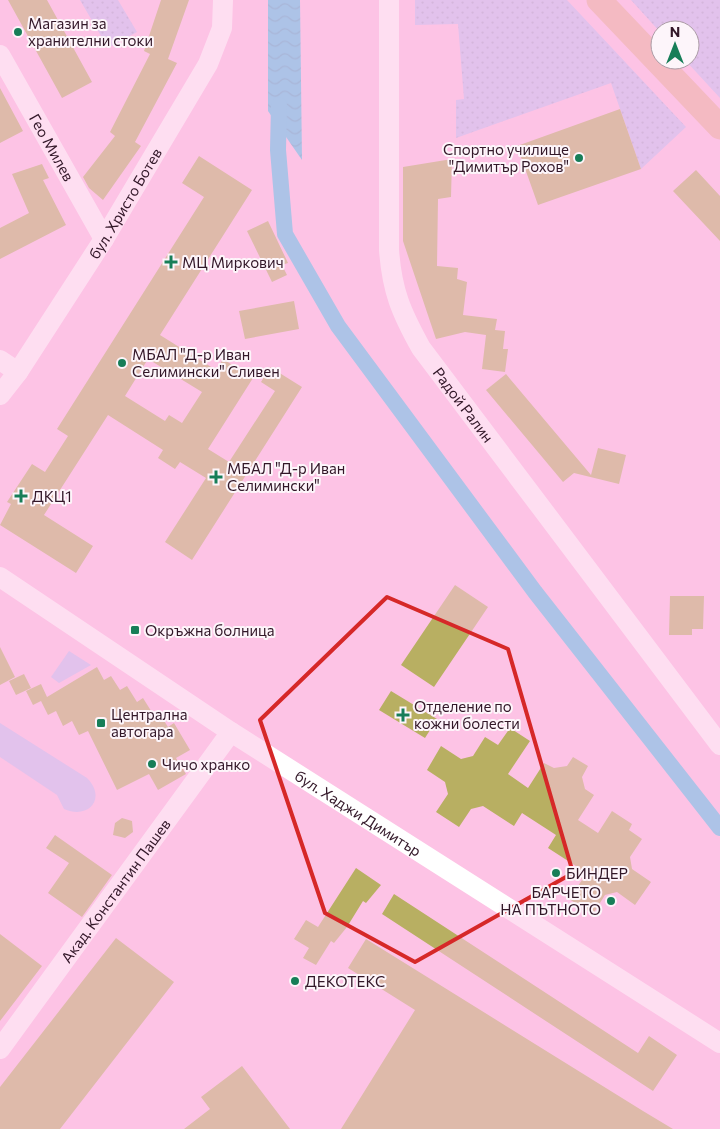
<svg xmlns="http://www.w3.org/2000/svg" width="720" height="1129" font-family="Commissioner,sans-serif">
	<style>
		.grass { fill: #c0c2f4 }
		.park { fill: url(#park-dots) }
		.water { fill: url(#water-waves) }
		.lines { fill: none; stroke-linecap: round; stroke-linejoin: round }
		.canal { stroke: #4cc3e9; stroke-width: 16 }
		.building { fill: #b8af62; fill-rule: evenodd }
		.minor { stroke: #fff; stroke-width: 20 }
		.major { stroke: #e8af98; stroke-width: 25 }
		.marked { fill: none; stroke: #d62828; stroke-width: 4; stroke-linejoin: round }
		.poi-dot { fill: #177e58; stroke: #fdf5fa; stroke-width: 2 }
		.labels { text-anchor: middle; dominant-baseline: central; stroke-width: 4; stroke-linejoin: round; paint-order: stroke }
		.poi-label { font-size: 15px; fill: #321728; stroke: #fdf5fa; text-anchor: start }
		.street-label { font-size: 15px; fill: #321728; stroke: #fdf5fa }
	</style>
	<defs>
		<pattern id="park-dots" width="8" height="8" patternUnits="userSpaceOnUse" patternTransform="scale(1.25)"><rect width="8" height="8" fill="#c0c2f4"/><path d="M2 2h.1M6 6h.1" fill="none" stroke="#a5a6d1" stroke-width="1.8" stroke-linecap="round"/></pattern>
		<pattern id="water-waves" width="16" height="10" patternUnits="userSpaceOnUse" patternTransform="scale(1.25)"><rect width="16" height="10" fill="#4cc3e9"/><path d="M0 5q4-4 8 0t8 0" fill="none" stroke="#43a7c8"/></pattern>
	</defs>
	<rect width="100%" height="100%" fill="#fdc3e5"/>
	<path class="grass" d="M69 651 91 665 59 683 51 677Z
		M0 723 87 778C107 798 89 820 64 809L57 795 0 757Z"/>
	<path class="park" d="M80 0H118L137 32 108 48Z
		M415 0H567L686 127 641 169 611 83 456 138V100L464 99 458 24 415 25Z
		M631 0H720V98L685 60H690V30H660V32Z"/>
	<path class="water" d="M268 0H300L302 160 268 111Z"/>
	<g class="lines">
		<path class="canal" d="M279 105 278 150 285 234 338 326 535 592 720 828"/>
	</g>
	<path class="building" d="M8 0H47L92 82 62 98Z
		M161 0H189L168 59 177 63 135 142 141 146 103 200 89 188 83 177 115 136 110 132 150 54 144 51Z
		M0 88 23 131 0 143Z
		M620 109 641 169 538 205 517 146Z
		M199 156 252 190 160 335 216 370 223 359 253 378 208 449 229 462 275 391 261 382 270 367 302 387 192 560 165 542 206 478 180 462 175 469 158 458 163 450 108 415 44 515 93 546 76 573 0 525 11 504 7 502 32 464 45 472 68 436 57 429 204 197 182 183ZM148 359 202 392 182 423 169 415 165 421 125 396Z
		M452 159 451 197 438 199 437 266 458 268 457 279 467 282 463 315 497 319 495 330 505 331 503 349H508L505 372 482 369 486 335 465 332 436 339 403 241V167Z
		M42 164 49 178 43 180 66 225 0 259V228L29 213 12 174Z
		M696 170 720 196V241L673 191Z
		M268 221 288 263 282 265 287 275 272 282 247 231Z
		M294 301 299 329 245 339 239 311Z
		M506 374 591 475 598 448 626 455 619 484 574 473 563 482 486 390Z
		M455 585 488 607 434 687 401 665Z
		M670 596H704L703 629H692V635H669Z
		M0 647 15 677 0 685Z
		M97 667 104 680 111 676 120 690 127 686 137 702 143 698 153 714 158 711 168 727 174 723 190 750 176 758 186 774 158 790 149 774 117 790 88 731 79 735 72 721 63 726 56 711 48 715 41 701 33 705 26 691 41 684 47 697Z
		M24 674 31 688 16 695 9 681Z
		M391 691 437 719 425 738 379 710Z
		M510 728 530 741 508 774 528 788 544 763 554 768 567 766 573 757 588 766 582 777 585 789 594 795 578 820 598 833 612 811 632 824 629 830 642 839 630 857 632 869 651 882 635 905 617 892 605 895 593 914 569 899 582 880 579 868 548 848 556 835 522 813 514 826 483 806 471 809 459 827 436 812 448 794 445 782 427 770 441 746 461 759 473 756 485 737 498 745Z
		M122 818 132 821 133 832 125 838 113 835 115 823Z
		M55 835 112 875 82 917 48 893 69 863 46 848Z
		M356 868 381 885 366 903 363 901 347 927 334 943 331 941 316 965 303 958 309 948 294 939 306 920 318 927Z
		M394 894 638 1053 649 1036 677 1055 653 1091 382 914Z
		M0 934 42 966 0 1021Z
		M116 938 174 982 60 1129H0V1087Z
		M366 939 643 1111 673 1129H341L415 1010 348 968Z
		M242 1066 290 1129H184L210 1109 201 1097Z"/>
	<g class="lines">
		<g class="minor">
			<path id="s1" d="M389 0V250C392 291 401 312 421 348L720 745"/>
			<path id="s2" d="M0 55 104 239"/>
			<path d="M0 360 18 372"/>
			<path id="s3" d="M0 395 18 372 104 239 208 64 222 28 223 0"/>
			<path id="s4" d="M0 577 231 732 720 1043"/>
			<path id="s5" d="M0 1049 231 732"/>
		</g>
		<path class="major" d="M599 0 720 127"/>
	</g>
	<path d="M0 0H720V1129H0ZM387 597 508 649 573 873 415 962 325 913 260 720Z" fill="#fdc3e5" fill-opacity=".55" fill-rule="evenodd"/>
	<path class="marked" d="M387 597 508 649 573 873 415 962 325 913 260 720Z"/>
	<g class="poi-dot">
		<circle cx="18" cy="32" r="5"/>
		<circle cx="579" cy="158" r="5"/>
		<path d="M168.5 254.5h5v5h5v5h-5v5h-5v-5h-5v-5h5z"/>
		<circle cx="122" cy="363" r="5"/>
		<path d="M213.5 469.5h5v5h5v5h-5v5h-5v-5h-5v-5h5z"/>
		<path d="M18.5 488.5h5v5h5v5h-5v5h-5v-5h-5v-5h5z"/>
		<rect x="130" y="625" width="10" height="10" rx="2.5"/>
		<path d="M400.5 707.5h5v5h5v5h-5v5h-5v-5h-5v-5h5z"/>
		<rect x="96" y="718" width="10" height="10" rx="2.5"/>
		<circle cx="152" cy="764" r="5"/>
		<circle cx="556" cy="873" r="5"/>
		<circle cx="611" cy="901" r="5"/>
		<circle cx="295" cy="981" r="5"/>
	</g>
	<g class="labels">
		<g class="poi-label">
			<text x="28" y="23">Магазин за<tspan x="28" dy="17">хранителни стоки</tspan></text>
			<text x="569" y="149" text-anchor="end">Спортно училище<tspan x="569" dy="17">"Димитър Рохов"</tspan></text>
			<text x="182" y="262">МЦ Миркович</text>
			<text x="132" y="354">МБАЛ "Д-р Иван<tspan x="132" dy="17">Селимински" Сливен</tspan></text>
			<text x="227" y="468">МБАЛ "Д-р Иван<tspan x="227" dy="17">Селимински"</tspan></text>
			<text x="32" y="496">ДКЦ1</text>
			<text x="145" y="630">Окръжна болница</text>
			<text x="414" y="706">Отделение по<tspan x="414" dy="17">кожни болести</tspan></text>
			<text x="111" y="714">Централна<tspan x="111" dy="17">автогара</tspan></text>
			<text x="162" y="764">Чичо хранко</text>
			<text x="566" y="873">БИНДЕР</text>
			<text x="601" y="892" text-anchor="end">БАРЧЕТО<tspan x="601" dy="17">НА ПЪТНОТО</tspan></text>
			<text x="305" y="981">ДЕКОТЕКС</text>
		</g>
		<g class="street-label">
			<text stroke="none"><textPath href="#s2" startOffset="106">Гео Милев</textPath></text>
			<text stroke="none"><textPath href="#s3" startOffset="229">бул. Христо Ботев</textPath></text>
			<text stroke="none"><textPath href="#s1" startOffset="425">Радой Ралин</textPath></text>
			<text stroke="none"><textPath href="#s4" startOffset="429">бул. Хаджи Димитър</textPath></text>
			<text stroke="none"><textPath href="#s5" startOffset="196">Акад. Константин Пашев</textPath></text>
		</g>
	</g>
	<g transform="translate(675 45)"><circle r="24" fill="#fdf5fa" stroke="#ac9ca6"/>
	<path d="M0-4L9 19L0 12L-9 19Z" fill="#177e58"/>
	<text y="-8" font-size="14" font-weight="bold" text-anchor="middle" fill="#321728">N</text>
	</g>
</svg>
